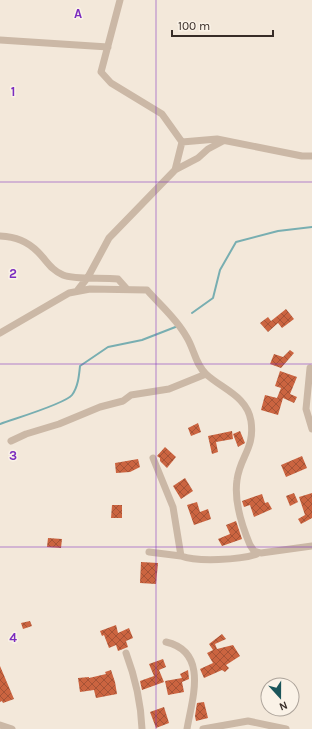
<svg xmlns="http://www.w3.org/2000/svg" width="312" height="729" font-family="Karla,sans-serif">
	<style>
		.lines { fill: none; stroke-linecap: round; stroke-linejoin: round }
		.stream { stroke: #78aeb1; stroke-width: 2 }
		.building { fill: url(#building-cross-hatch) }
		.minor { stroke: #cbb8a6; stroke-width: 7 }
		.grid { fill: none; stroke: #7b2cbf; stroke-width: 1; stroke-opacity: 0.55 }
		.grid-label { font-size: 13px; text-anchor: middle; font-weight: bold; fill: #7b2cbf; stroke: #faf2e7; stroke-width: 3; stroke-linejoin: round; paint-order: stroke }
	</style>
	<defs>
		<pattern id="building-cross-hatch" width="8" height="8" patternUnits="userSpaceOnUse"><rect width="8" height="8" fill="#cb6440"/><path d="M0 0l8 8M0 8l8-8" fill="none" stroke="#a65336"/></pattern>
	</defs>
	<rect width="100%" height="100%" fill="#f3e8da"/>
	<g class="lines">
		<path class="stream" d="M192 313 213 298 220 270 236 242 278 231 312 227
			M0 424C13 419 65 404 72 395 78 387 79 376 80 366L108 347 142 340 178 326"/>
	</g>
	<path class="building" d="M286 309 294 319 282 328 278 323 268 332 260 323 268 317 271 321Z
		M290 350 294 353 281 368 270 364 274 354 283 357Z
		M280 371 297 377 290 394 297 397 294 403 283 398 278 415 261 410 265 395 277 398 281 388 275 386Z
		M198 423 201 432 191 436 188 428Z
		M232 431 233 439 216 442 218 452 212 454 208 436Z
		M240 431 245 443 238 447 233 434Z
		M165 447 176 457 167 468 160 461V458L157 456Z
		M302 456 307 468 286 477 281 465Z
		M138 459 140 467 130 472 116 473 115 463Z
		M185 478 193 491 181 499 173 486Z
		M294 493 298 502 290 506 286 496Z
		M312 493V518L301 524 298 519 305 515 299 497Z
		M262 494 265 503 268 502 272 509 254 517 250 505 244 507 242 501Z
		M197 502 200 512 208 509 211 519 194 525 187 505Z
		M112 505H122V518H111Z
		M236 521 242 539 222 546 218 539 230 534 226 525Z
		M48 538 62 539 61 548 47 547Z
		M141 562 158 563 156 584 140 583Z
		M30 621 32 626 23 629 21 623Z
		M116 625 118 633 129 628 133 638 126 641 128 647 118 651 116 645 109 648 104 635 102 636 100 631Z
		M222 634 226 639 215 644 217 649 233 645 240 656 226 665 229 668 225 672 222 670 204 678 200 669 213 663 207 653 213 650 209 644Z
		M163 659 166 667 159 670 164 682 142 690 140 681 154 676 149 664Z
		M0 666 14 699 3 703 2 701 0 702Z
		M111 670 115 682 117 694 96 698 94 690 80 692 78 678 89 677V678L106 674 105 672Z
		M188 670 189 679 182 682 184 692 168 695 165 681 182 678 180 674Z
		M204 702 208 718 196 721 195 716 197 703Z
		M164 707 169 723 156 728 150 712Z"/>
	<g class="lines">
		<path class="minor" d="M120 0 101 72 111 83 162 114 182 142
			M0 40 108 47
			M182 142 217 139 302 156H312
			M175 170 182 142
			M0 236C16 237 27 241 38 252 47 261 51 270 63 275 75 280 103 277 118 279L126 288
			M77 291 88 277 109 238 175 170 198 158 208 149 223 141
			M0 333 69 293 90 289 147 290C160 305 176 318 186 336 194 348 195 364 206 374 222 389 247 396 251 421 255 449 240 456 237 480 234 500 242 526 250 545L254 551 261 553 312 546
			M310 368 306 409 312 429
			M11 441 26 434 59 424 100 407 123 401 131 395 169 389 206 374
			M153 458 173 507 181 556C197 562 240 560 257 554V552
			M149 552 181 556
			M166 642C209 652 192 699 187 729
			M126 653C135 677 141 703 142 729
			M0 725 12 729
			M203 729 248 721 286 729"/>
	</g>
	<path class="grid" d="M156 0V729M0 182H312M0 364H312M0 547H312"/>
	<g class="grid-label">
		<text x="78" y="18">A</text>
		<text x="13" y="96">1</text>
		<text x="13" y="278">2</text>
		<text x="13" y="460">3</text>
		<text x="13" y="642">4</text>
	</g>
	<g transform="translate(280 697) rotate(159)"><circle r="19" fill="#faf2e7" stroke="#aca39a"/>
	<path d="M0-3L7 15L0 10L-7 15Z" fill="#1b555a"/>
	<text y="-6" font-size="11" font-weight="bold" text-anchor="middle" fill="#372c27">N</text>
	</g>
	<path d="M172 30v6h101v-6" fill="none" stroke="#372c27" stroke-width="2"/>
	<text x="178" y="30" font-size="12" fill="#372c27" stroke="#faf2e7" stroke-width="3" paint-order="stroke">100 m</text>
</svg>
